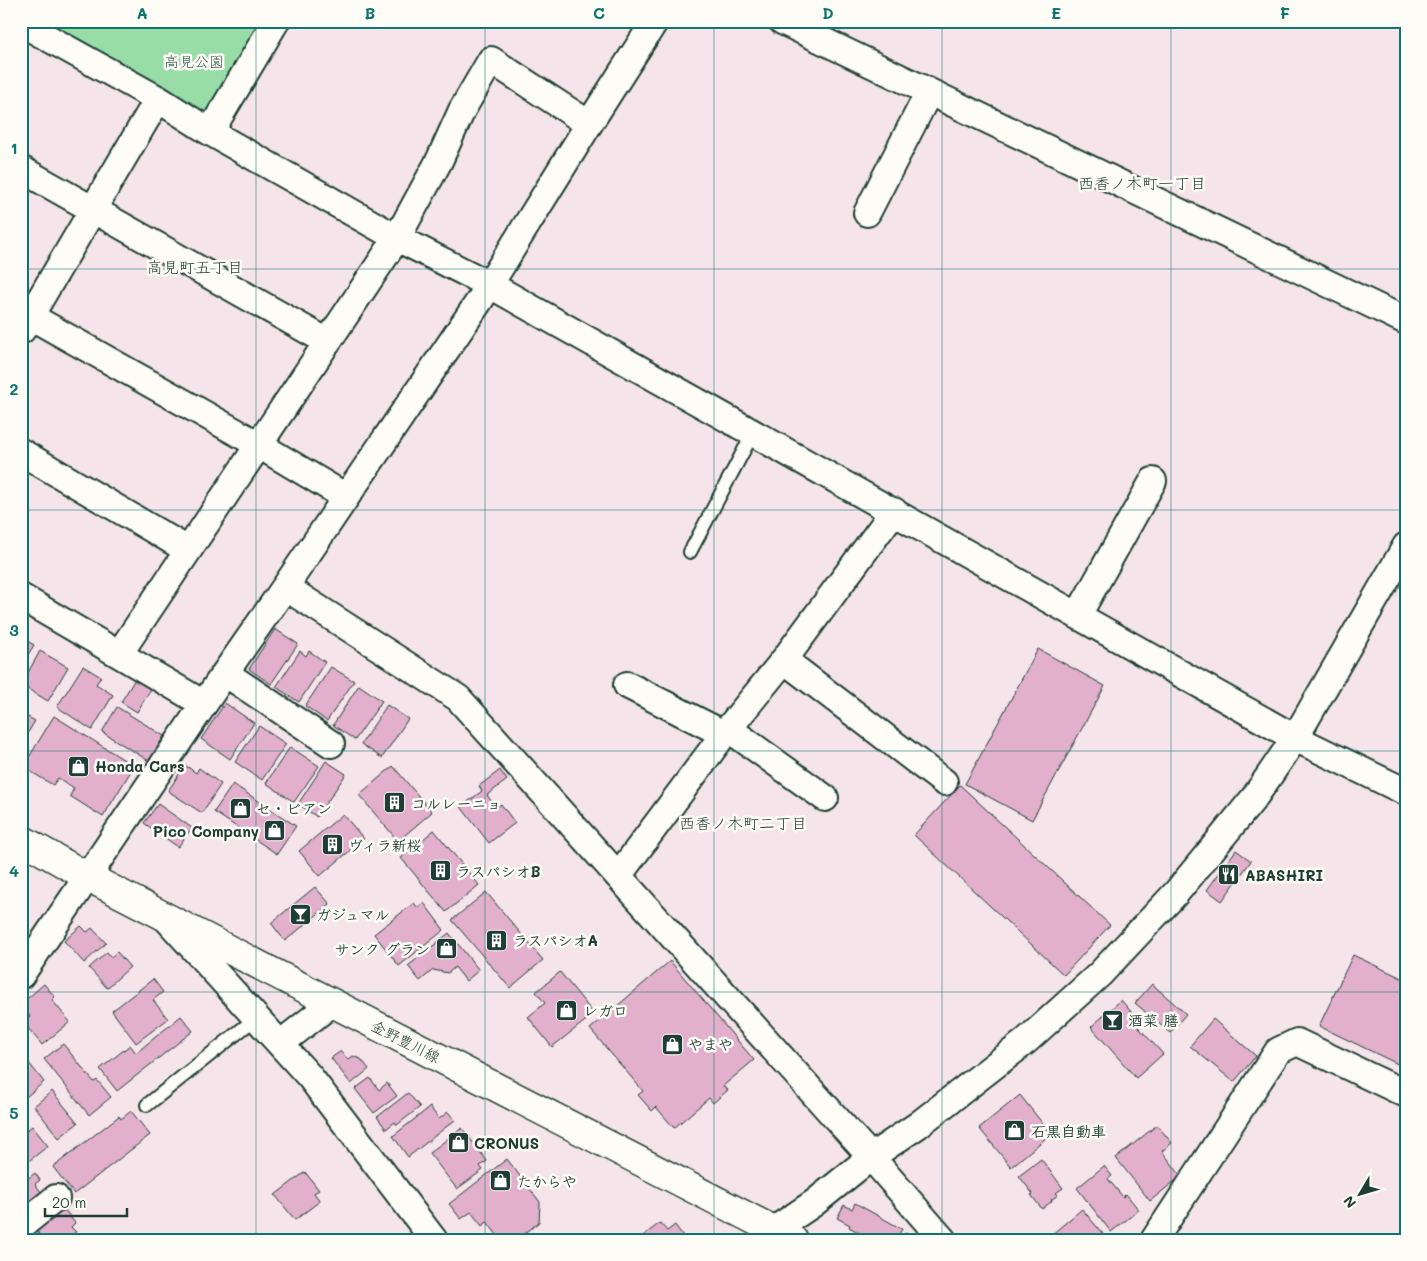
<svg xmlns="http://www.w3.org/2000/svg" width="1427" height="1261" font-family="Mali,'Klee One',sans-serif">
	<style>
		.green { fill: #98dca8; stroke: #5c8c6e }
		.building { fill: #e2afcc; stroke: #1f3d34 }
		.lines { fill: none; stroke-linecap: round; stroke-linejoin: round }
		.service-casing { stroke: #1f3d34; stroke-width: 16 }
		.minor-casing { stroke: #1f3d34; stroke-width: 30 }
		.secondary-casing { stroke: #1f3d34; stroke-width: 31 }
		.service { stroke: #fdfcf7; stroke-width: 12 }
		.minor { stroke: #fdfcf7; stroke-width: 26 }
		.secondary { stroke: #fdfcf7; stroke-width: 28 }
		.grid { fill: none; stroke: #0f766e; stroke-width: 1; stroke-opacity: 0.55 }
		.labels { text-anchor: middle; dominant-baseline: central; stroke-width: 5; stroke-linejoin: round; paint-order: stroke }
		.park-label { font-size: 15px; fill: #375d4b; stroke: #fdfcf7 }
		.poi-label { font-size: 15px; font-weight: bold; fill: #1f3d34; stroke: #fdfcf7; text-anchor: start }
		.street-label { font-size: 15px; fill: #1f3d34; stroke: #fdfcf7 }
		.neighbourhood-label { font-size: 16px; fill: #1f3d34; stroke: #fdfcf7 }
		.neatline { fill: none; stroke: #0f766e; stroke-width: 2 }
		.grid-label { font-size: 16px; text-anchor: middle; font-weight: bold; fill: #0f766e }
	</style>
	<rect width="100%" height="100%" fill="#f5e5ea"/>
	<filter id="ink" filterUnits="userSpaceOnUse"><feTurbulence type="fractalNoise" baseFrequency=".02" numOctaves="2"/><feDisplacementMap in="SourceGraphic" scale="10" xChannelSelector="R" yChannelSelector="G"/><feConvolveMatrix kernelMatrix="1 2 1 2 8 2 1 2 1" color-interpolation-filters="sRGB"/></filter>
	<g filter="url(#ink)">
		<path class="green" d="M41 21H262L212 112 203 114Z"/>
		<path class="building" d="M275 629 298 644 271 684 249 669Z
			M21 637 34 645 21 666Z
			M1038 649 1105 686 1032 820 965 784Z
			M40 651 68 667 48 701 21 685Z
			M300 651 306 656 309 651 325 662 299 702 276 687Z
			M83 666 101 677 96 684 113 695 92 730 57 707Z
			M331 667 354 681 327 721 305 706Z
			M135 679 151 689 137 712 121 702Z
			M359 685 382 701 355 740 333 725Z
			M21 703 26 706 21 713 35 721 21 744Z
			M225 703 254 723 230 759 201 739Z
			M387 705 408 719 382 758 361 744Z
			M117 707 164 736 149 761 102 732Z
			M54 716 134 766 103 817 70 796 74 788 58 778 53 785 23 767Z
			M259 726 286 744 262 780 235 762Z
			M290 747 319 766 294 802 266 783Z
			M326 761 346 774 317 817 298 804Z
			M185 765 196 773 199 768 221 784 202 813 168 791Z
			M393 766 432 812 398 841 359 795Z
			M500 770 507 780 487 795 496 808 501 804 515 823 489 843 461 807 482 791 479 786Z
			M233 784 296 826 277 854 214 812Z
			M960 785 1110 925 1064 975 914 835Z
			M158 804 192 828 178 847 144 823Z
			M343 814 364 839 320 876 299 851Z
			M434 830 479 885 446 912 401 858Z
			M1236 850 1251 861 1222 901 1207 890Z
			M315 887 330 904 285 941 271 923Z
			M486 892 543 960 510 988 452 920Z
			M414 903 418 908 424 903 444 930 399 966 374 934Z
			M81 926 87 932 92 928 106 943 84 963 64 941Z
			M449 933 479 970 466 981 455 967 448 973 433 970 420 981 408 966Z
			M107 952 111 957 117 952 130 967 107 988 89 968Z
			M1353 955 1406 980V1068L1319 1026Z
			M670 961 754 1060 723 1086 728 1090 713 1103 709 1098 674 1128 656 1107 652 1111 638 1095 643 1091 590 1029Z
			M560 972 594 1014 552 1047 528 1017 545 1003 536 992Z
			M153 979 163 992 153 1000 168 1019 136 1043 112 1011Z
			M44 984 55 997 52 1000 70 1022 42 1045 23 1022 30 1016 21 1006V1004Z
			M1152 984 1186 1014 1170 1033 1135 1003Z
			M1121 1000 1132 1013 1129 1017 1163 1054 1136 1078 1091 1027Z
			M181 1016 193 1031 117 1091 100 1069 130 1045 136 1053Z
			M1213 1019 1256 1056 1234 1082 1190 1046Z
			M63 1044 94 1082 97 1080 111 1097 89 1115 44 1059Z
			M341 1051 348 1060 353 1056 361 1059 369 1069 351 1084 331 1058Z
			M21 1053 44 1082 26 1097 21 1091Z
			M370 1078 379 1090 387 1083 397 1096 374 1113 355 1089Z
			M52 1091 78 1123 59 1138 34 1106Z
			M408 1093 420 1107 397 1125 395 1122 386 1129 377 1117Z
			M1020 1095 1051 1134 1011 1167 979 1128Z
			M430 1107 439 1119 448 1112 455 1120 408 1157 393 1136Z
			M131 1111 150 1135 74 1194 53 1167 119 1116 121 1119Z
			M21 1122 27 1130 32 1126 48 1146 25 1164 21 1159Z
			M1157 1125 1172 1143 1162 1151 1181 1176 1150 1201 1116 1158Z
			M462 1128 487 1161 480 1166 483 1170 457 1189 429 1153Z
			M507 1159 540 1202 539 1222 517 1240H501L487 1222 482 1226 471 1212 461 1219 449 1204Z
			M1041 1159 1063 1188 1056 1193 1058 1195 1051 1200 1052 1201 1042 1209 1031 1195 1033 1194 1019 1176Z
			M1104 1166 1112 1176 1108 1179 1123 1197 1126 1194 1139 1210 1111 1232 1077 1188Z
			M305 1172 319 1190 314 1193 320 1201 295 1220 275 1195Z
			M35 1173 40 1180 35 1184 45 1197 21 1215V1184Z
			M855 1203 902 1229 896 1240H872L849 1227 850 1225 837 1218 844 1205 852 1209Z
			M61 1205 75 1223 71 1227 76 1232 66 1240H38L41 1237 34 1227Z
			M1082 1209 1108 1240H1045Z
			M660 1223 667 1231 675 1225 686 1240H641L640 1238Z
			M905 1233 916 1240H901Z"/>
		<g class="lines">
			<defs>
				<path id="service" d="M690 552 753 433
					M147 1105 256 1018"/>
				<path id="minor" d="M782 21 1406 321
					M21 23 158 99 210 132 397 238 490 285 1295 738 1406 792
					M210 132 276 21
					M21 169 328 342
					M867 213 929 92
					M21 311 259 445 346 497
					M22 330 158 99
					M21 452 188 550
					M285 587 458 698 871 1157 943 1240
					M21 597 204 704
					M1078 615 1153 481
					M119 654 397 238 439 161 462 110 491 60 589 124
					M784 660 944 782
					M225 673 331 744
					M627 685 724 734
					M729 729 825 798
					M618 876 724 734 784 660 894 511
					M166 918 310 1077 434 1240
					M21 975 225 673 285 587 480 300 589 124 655 21
					M280 1044 332 1003
					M21 1226 56 1198
					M774 1230 814 1203 871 1157 918 1125 1026 1041 1100 974 1176 893 1254 798 1295 738 1406 546
					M1154 1240 1278 1051 1297 1042 1406 1094"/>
				<path id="secondary" d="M21 839 88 877 793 1240"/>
			</defs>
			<use href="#service" class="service-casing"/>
			<use href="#minor" class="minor-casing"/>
			<use href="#secondary" class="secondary-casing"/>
			<use href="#service" class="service"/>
			<use href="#minor" class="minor"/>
			<use href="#secondary" class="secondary"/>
		</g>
	</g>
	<path class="grid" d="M256 21V1240M485 21V1240M714 21V1240M942 21V1240M1171 21V1240M21 269H1406M21 510H1406M21 751H1406M21 992H1406"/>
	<defs>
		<symbol id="shop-square" viewBox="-11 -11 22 22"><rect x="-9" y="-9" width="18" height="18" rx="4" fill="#1f3d34" stroke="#fdfcf7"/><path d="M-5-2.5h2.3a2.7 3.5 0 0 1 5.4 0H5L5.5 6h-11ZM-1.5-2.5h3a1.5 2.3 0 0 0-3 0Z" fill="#fff"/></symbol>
		<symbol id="building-square" viewBox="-11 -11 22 22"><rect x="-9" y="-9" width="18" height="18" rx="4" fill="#1f3d34" stroke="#fdfcf7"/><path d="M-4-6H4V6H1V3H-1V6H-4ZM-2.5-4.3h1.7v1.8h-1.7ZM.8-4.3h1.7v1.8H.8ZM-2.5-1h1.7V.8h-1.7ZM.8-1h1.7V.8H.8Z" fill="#fff"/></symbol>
		<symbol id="restaurant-square" viewBox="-11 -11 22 22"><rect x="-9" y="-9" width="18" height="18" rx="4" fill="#1f3d34" stroke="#fdfcf7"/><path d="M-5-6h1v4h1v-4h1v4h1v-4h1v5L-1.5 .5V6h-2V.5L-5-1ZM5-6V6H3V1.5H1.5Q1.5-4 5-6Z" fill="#fff"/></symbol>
		<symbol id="bar-square" viewBox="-11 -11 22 22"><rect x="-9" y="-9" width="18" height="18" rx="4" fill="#1f3d34" stroke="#fdfcf7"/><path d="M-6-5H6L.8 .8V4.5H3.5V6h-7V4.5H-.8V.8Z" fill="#fff"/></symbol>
	</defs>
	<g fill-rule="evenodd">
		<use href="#shop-square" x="66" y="754" width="25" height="25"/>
		<use href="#building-square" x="382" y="790" width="25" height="25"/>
		<use href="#shop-square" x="228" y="796" width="25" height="25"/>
		<use href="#shop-square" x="262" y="818" width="25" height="25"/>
		<use href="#building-square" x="320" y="832" width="25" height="25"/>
		<use href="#building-square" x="428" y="858" width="25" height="25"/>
		<use href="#restaurant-square" x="1216" y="862" width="25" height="25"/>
		<use href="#bar-square" x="288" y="902" width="25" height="25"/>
		<use href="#building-square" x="484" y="928" width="25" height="25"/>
		<use href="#shop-square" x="434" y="936" width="25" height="25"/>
		<use href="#shop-square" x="554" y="998" width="25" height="25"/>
		<use href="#bar-square" x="1100" y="1008" width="25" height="25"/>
		<use href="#shop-square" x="660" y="1032" width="25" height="25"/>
		<use href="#shop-square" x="1002" y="1118" width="25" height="25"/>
		<use href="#shop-square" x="446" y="1130" width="25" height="25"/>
		<use href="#shop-square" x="488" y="1168" width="25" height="25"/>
	</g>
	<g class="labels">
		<g class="park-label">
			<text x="194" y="61">高見公園</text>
		</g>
		<g class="poi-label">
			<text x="95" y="766">Honda Cars</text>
			<text x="411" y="803">コルレーニョ</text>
			<text x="256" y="808">セ・ビアン</text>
			<text x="259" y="831" text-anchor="end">Pico Company</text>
			<text x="348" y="845">ヴィラ新桜</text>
			<text x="456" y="871">ラスパシオB</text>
			<text x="1245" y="875">ABASHIRI</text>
			<text x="316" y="914">ガジュマル</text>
			<text x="513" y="940">ラスパシオA</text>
			<text x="430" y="949" text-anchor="end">サンク グラン</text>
			<text x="583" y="1010">レガロ</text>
			<text x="1128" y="1020">酒菜 膳</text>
			<text x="688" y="1044">やまや</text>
			<text x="1031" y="1131">石黒自動車</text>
			<text x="474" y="1143">CRONUS</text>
			<text x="517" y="1181">たからや</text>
		</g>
		<g class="street-label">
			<text transform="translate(406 1041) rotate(27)">金野豊川線</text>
		</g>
		<g class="neighbourhood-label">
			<text x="1142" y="182">西香ノ木町一丁目</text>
			<text x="195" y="266">高見町五丁目</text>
			<text x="743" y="822">西香ノ木町二丁目</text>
		</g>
	</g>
	<rect width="1427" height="1261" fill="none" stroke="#fdfcf7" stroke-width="55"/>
	<g transform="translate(1360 1194) rotate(232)" stroke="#fdfcf7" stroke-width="4" paint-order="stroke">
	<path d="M0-4L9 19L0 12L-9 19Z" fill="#1f3d34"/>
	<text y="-8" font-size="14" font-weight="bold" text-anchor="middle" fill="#1f3d34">N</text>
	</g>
	<path d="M45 1208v8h82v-8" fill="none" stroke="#1f3d34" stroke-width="2.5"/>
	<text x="52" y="1208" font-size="15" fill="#1f3d34" stroke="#fdfcf7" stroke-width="4" paint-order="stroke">20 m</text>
	<rect x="28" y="28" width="1372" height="1206" class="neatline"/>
	<g class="grid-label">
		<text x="142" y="19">A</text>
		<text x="370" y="19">B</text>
		<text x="599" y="19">C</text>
		<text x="828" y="19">D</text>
		<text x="1056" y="19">E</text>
		<text x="1285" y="19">F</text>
		<text x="14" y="154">1</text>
		<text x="14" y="395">2</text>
		<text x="14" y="636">3</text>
		<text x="14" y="877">4</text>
		<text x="14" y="1119">5</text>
	</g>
</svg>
